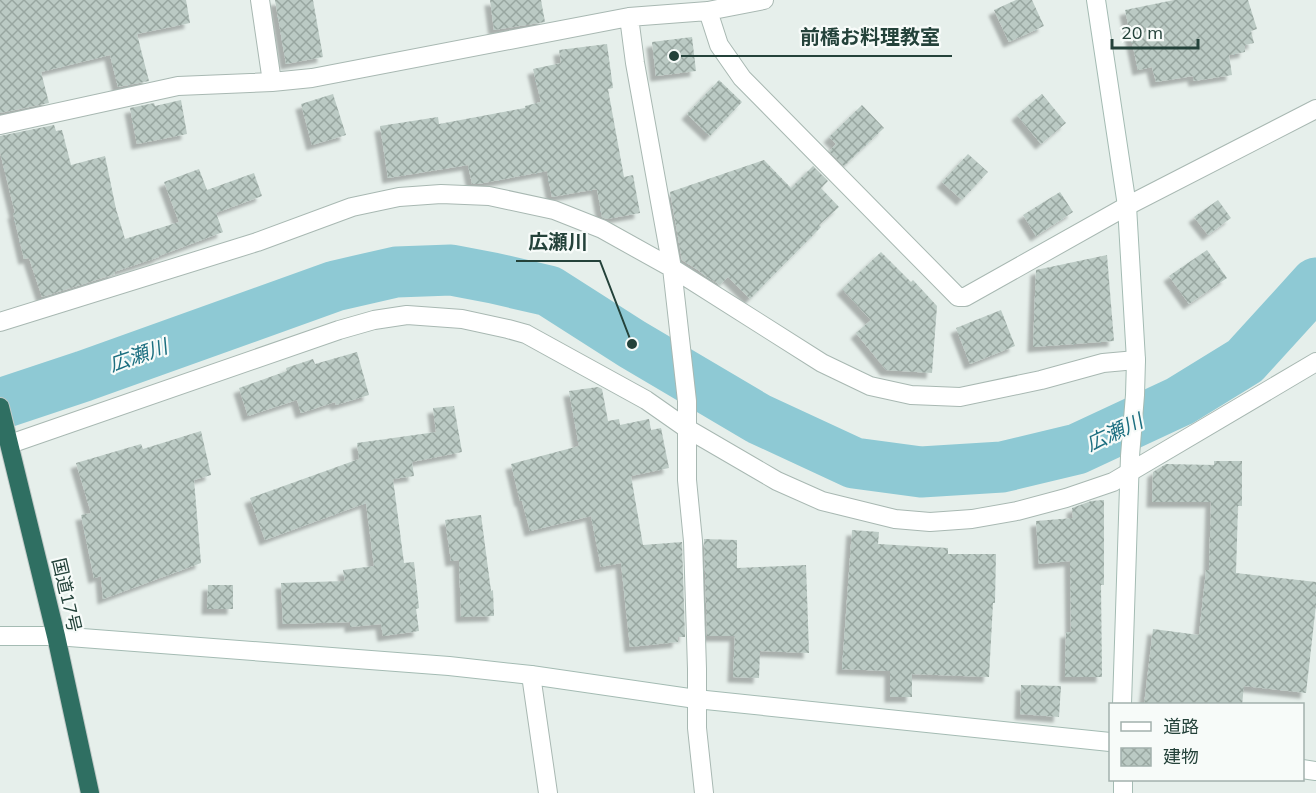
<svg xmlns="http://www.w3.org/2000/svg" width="1316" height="793" font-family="Mulish,'Noto Sans JP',sans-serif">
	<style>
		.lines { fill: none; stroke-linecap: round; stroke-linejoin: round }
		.river { stroke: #8ec9d4; stroke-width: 51 }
		.building { fill: url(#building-cross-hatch); filter: url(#shadow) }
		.street-casing { stroke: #a8b8b2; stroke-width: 20 }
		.secondary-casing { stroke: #a4bbb3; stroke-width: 20 }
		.highway-casing { stroke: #c2cac8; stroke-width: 20 }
		.street { stroke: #fff; stroke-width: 18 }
		.secondary { stroke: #fff; stroke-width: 18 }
		.highway { stroke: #2f6f62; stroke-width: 18 }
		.labels { text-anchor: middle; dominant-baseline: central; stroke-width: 4.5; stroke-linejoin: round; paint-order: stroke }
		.street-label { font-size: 18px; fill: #24423a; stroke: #f7fbf9 }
		.water-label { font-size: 20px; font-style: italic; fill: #1c6f80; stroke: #f7fbf9 }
		.leader { fill: none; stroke: #24423a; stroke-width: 2 }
		.callout-dot { fill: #24423a; stroke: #f7fbf9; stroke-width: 2 }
		.callout-label { font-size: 20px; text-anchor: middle; font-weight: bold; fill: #24423a; stroke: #f7fbf9; stroke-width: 4.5; stroke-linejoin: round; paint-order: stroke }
	</style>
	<defs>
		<pattern id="building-cross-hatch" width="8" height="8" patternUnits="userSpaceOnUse" patternTransform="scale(1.5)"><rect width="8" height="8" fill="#bbcac4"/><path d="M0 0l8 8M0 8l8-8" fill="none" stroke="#98a6a0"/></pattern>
		<filter id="shadow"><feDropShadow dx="-5.5" dy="5.5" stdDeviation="1.5" flood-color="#0004"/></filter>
	</defs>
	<rect width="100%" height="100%" fill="#e6efeb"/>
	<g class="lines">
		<path class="river" d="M0 404 84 376 335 286 396 272 451 270 493 278 549 291 632 344 759 419 854 463 921 472 1002 467 1077 449 1180 401 1245 361 1316 283"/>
	</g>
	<path class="building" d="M0 0H186L190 23 137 34 149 81 118 87 110 55 41 72 49 103 0 113Z
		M275 0H313L323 57 286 64Z
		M490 0H541L545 22 494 30Z
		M1016 0H1032L1044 26 1009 42 994 10Z
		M1174 0H1248L1257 29 1251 31 1254 43 1245 45V52L1229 55 1232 75 1194 81 1193 76 1156 82 1152 67 1138 70 1125 10Z
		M692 37 696 71 656 76 652 42Z
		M607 44 613 88 608 89 624 177 633 175 640 213 607 219 602 217 597 189 552 197 547 171 478 184H472L468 165 388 178 380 126 438 117 439 124 525 108V106L541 102 533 69 561 63 559 50Z
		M719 80 742 102 710 136 687 114Z
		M333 94 346 135 312 145 301 104Z
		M1042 94 1066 123 1041 144 1017 115Z
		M181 100 187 134 137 144 130 108 154 103 155 106Z
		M862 105 884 128 844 166 829 151 836 144 829 137Z
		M54 125 56 131 62 130 71 165 105 156 116 209 125 239 179 222 164 182 199 169 207 190 254 173 262 196 216 213 223 232 159 256V257L114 272 115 274 42 297 29 258 24 259 13 213H15L0 152V136Z
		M968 154 988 172 962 200 942 182Z
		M764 160 791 188 813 166 828 181 821 188 839 207 819 225 821 227 750 299 728 277 720 285 704 275 698 270 682 260 670 192Z
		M1060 192 1073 212 1036 236 1023 215Z
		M1218 200 1231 218 1208 235 1194 217Z
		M1207 250 1227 278 1189 304 1169 276Z
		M881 252 911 282 913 280 937 306 932 373 886 370 856 333 871 320 842 289Z
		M1107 255 1114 341 1033 347 1036 270Z
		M1001 310 1015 346 970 364 956 328Z
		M357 352 369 395 336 405 335 402 301 413 297 400 248 416 239 388 287 371 286 368 313 359 315 364Z
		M598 387 602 389 608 421 619 419 620 425 649 419 651 430 661 428 669 468 631 476 643 545 682 542 685 637H678V642L630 647 621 563 601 567 591 516 530 531 522 501H520L511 464 579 446 569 391Z
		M454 406 462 452 412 462 414 476 393 479 404 563 414 562 419 608 416 609 419 631 383 636 381 624 350 627V622L283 624 281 583 345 581 343 570 374 566 366 503 265 540 250 498 359 459 357 443 436 432 433 408Z
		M201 431 211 475 194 480 201 563 103 599 101 576 94 578 81 515 91 513 76 463 141 444 143 449Z
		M1214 461H1242V506H1238L1236 573 1316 582V605L1306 693 1244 686 1242 705H1144L1153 629 1199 635 1206 570H1209L1211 502H1152L1153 472 1166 464 1214 465Z
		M1104 500V585H1101L1102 677H1065L1066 632H1071L1070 561 1039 564 1036 521 1073 518 1072 508 1091 501Z
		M481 515 491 591 493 590 494 616 461 617 459 560 451 561 445 520Z
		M852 530 879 532 878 544 948 548V554H996L995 603H993L989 677 912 674V697H890V671L842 669Z
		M704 539 737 540V568L806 565 809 653 760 651 759 678 733 677 735 636H707Z
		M208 585H233V609H207Z
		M1021 685 1061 686 1059 717 1020 714Z"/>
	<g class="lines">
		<defs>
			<path id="street" d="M260 0 272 82
				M708 11 719 45 742 78 958 297H965L1127 206 1316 109
				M629 17 635 63 672 268 687 401V480L693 541 697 669V728L704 793
				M0 125 178 86 272 82 312 78 629 17 708 11 764 0
				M0 322 257 242 352 207 399 197 441 194 489 196 554 210 602 229 672 268 822 363 870 386 911 395 960 397 1041 380 1103 363 1136 360
				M10 444 339 330 374 320 407 315 462 319 508 329 526 334 646 400 686 428 777 481 822 501 895 519 930 522 972 519 1017 511 1066 498 1113 482 1316 362
				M531 675 548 793"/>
			<path id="secondary" d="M1096 0 1127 206 1136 360 1135 395 1130 456 1122 704
				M0 636H56L449 666 531 675 696 699 1110 742
				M1302 769 1316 771
				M1123 780V793"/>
			<path id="highway" d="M0 407 56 636 90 793"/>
		</defs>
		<use href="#street" class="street-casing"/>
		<use href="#secondary" class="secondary-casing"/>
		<use href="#highway" class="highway-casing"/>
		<use href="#street" class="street"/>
		<use href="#secondary" class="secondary"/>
		<use href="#highway" class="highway"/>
	</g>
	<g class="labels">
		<g class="street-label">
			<text transform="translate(67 595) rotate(77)">国道17号</text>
		</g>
		<g class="water-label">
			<text transform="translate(138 355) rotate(-19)">広瀬川</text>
			<text transform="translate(1114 432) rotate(-25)">広瀬川</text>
		</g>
	</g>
	<path class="leader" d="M674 56L788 56H952M632 344L600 261H516"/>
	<g class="callout-dot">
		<circle cx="674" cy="56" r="6"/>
		<circle cx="632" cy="344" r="6"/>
	</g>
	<g class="callout-label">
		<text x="870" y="44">前橋お料理教室</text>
		<text x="558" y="249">広瀬川</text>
	</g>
	<rect x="1109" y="703" width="195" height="78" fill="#f7fbf9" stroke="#a3b1ad" stroke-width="1.5"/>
	<rect x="1121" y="722" width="30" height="9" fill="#ffffff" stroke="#a3b1ad" stroke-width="1.5"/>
	<text x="1163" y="733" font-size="18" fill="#24423a">道路</text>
	<rect x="1121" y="748" width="30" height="18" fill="url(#building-cross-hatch)" stroke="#a3b1ad" stroke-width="1.5"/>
	<text x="1163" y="763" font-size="18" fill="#24423a">建物</text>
	<path d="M1112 39v9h86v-9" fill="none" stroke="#24423a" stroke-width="3"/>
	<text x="1121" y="39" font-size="18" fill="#24423a" stroke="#f7fbf9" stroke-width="4.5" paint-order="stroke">20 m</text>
</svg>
